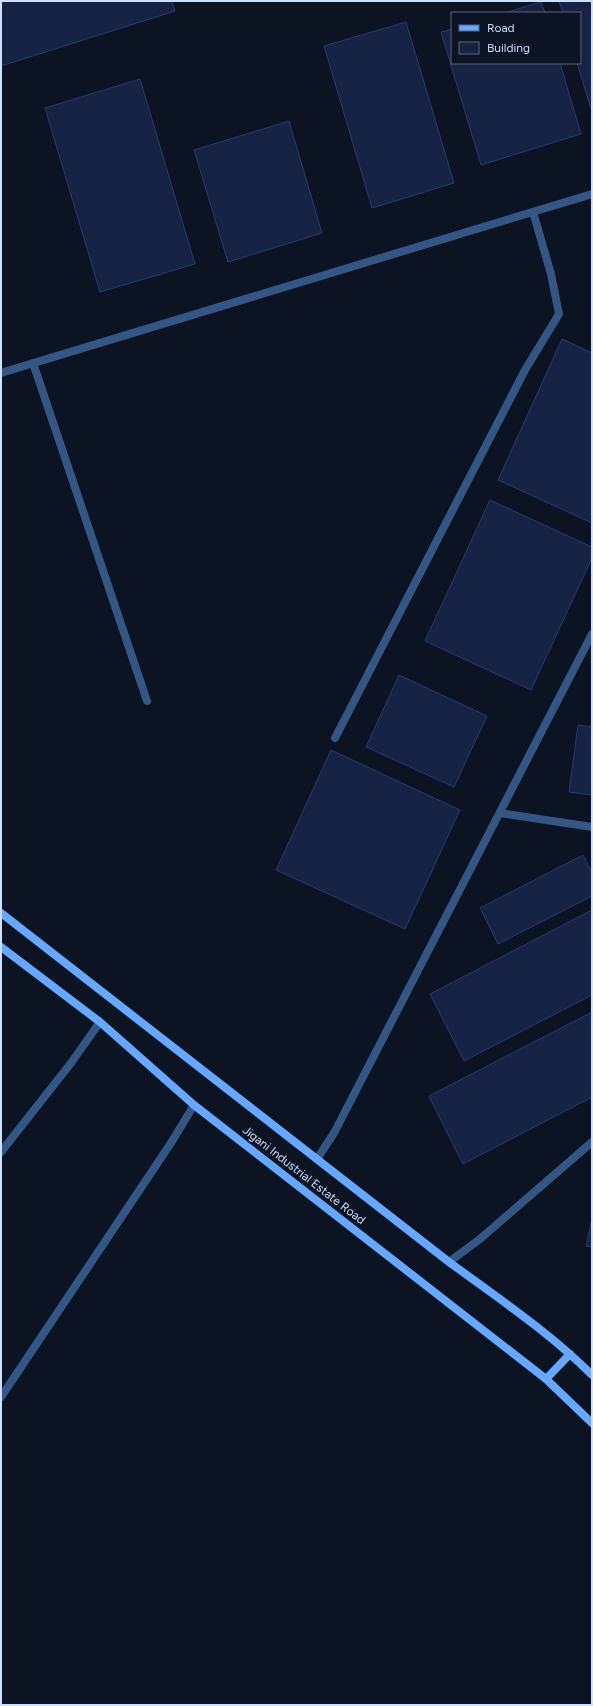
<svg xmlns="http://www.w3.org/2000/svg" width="593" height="1706" font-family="Figtree,sans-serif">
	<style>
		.building { fill: #172345; stroke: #283b73 }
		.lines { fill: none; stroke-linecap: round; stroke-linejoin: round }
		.service { stroke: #345685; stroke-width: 8 }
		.minor { stroke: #345685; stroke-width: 8 }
		.secondary { stroke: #66a7ff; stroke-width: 8 }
		.labels { text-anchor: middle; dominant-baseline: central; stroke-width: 4; stroke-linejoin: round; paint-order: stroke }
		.street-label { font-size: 12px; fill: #cfdfff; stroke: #0c1323 }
	</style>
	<rect width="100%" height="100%" fill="#0c1323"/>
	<path class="building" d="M1 1H172L175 11 1 66Z
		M559 1H592V112L577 63H580V13H563Z
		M541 2 545 13H504Z
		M406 22 454 183 372 208 324 46Z
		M452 29V63H560L581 134 481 165 441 32Z
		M140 79 195 264 100 292 45 108Z
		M289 121 322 233 228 262 194 150Z
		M562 339 592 353V523L498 480Z
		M490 500 592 547V558L531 690 425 641Z
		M399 675 487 716 454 787 366 747Z
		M578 725 592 727V795L569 792Z
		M331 750 460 810 405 929 276 870Z
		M583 855 592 873V896L498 944 480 908Z
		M592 910V995L464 1061 430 994Z
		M592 1012V1097L463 1164 429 1096Z
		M592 1219V1247L586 1246Z"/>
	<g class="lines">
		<path class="service" d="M33 363 147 701
			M335 738 525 370 559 314 551 274 533 212
			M500 813 592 827
			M1 1152 71 1063 100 1022
			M317 1159 334 1133 592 634
			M449 1262 480 1239 592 1142
			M1 1397 171 1143 194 1105"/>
		<path class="minor" d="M1 373 592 194"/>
		<path class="secondary" d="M1 913 449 1262C498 1298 549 1332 592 1375
			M1 947 100 1022 194 1105 546 1379 592 1423
			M546 1379 570 1354"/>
	</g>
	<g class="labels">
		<g class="street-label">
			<text transform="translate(304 1175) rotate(38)">Jigani Industrial Estate Road</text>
		</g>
	</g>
	<rect width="593" height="1706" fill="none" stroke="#cfdfff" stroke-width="4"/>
	<rect x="451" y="12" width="130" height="52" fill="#0c1323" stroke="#5a657b"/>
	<rect x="459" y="25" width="20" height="6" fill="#66a7ff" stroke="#5a657b"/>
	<text x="487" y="32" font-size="12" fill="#cfdfff">Road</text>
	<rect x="459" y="42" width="20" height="12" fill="#172345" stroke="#5a657b"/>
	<text x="487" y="52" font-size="12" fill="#cfdfff">Building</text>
</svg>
